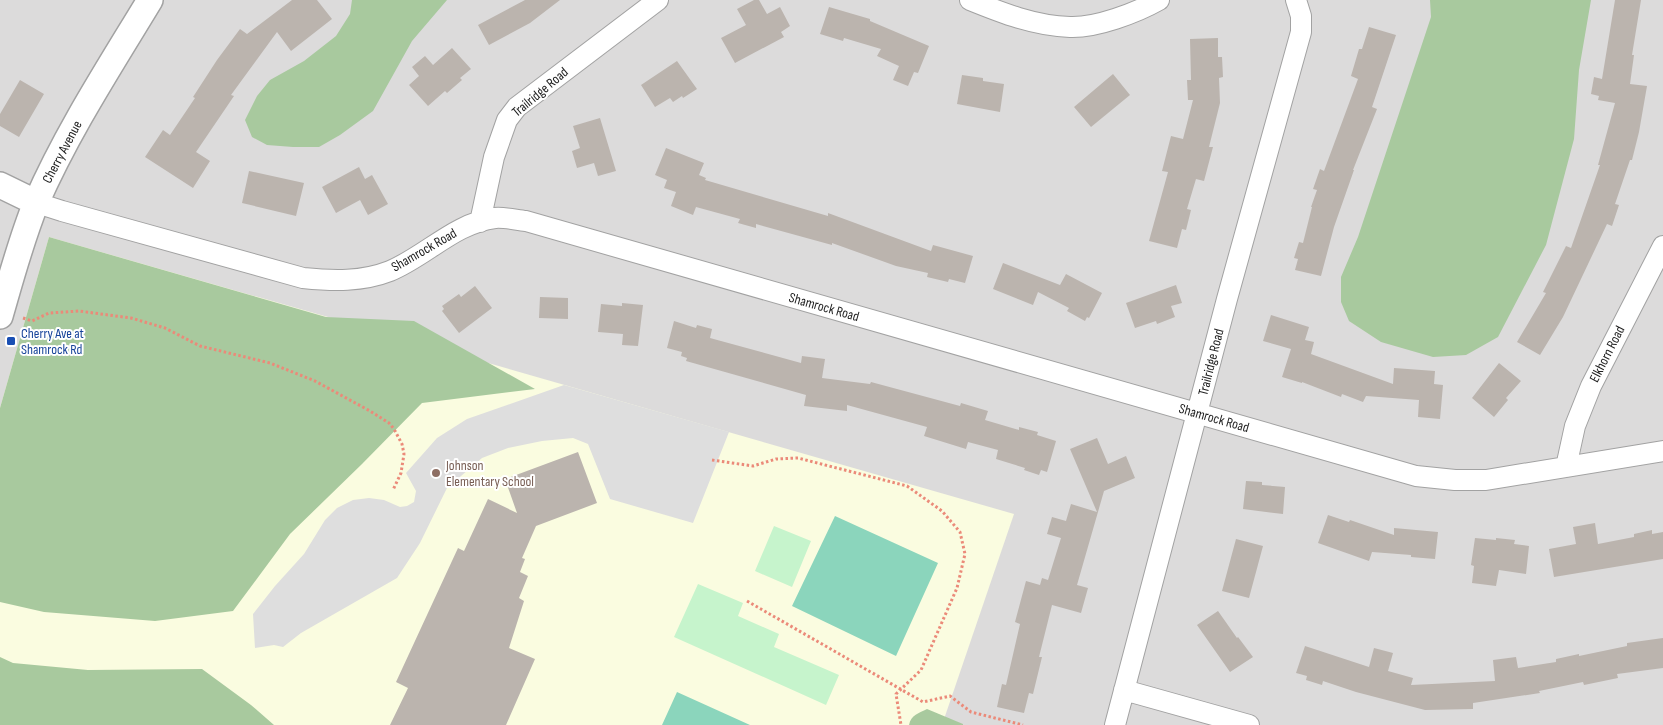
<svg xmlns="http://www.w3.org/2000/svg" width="1663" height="725" font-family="'Sofia Sans Condensed',sans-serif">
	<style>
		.residential { fill: #dcdbdb }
		.education { fill: #fafce0 }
		.forest { fill: #a8c99e }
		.park { fill: #c6f4cc }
		.pitch { fill: #8bd5bc }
		.parking { fill: #dedede }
		.building { fill: #bbb4ae }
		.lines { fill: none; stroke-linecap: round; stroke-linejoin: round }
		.minor-casing { stroke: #a2a2a2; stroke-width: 22 }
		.tertiary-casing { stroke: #a2a2a2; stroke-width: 28 }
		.path { stroke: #eb8a79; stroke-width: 3; stroke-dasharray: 2.5 2.5; stroke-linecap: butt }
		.minor { stroke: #fff; stroke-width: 20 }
		.tertiary { stroke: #fff; stroke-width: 25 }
		.transit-dot { fill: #1a4fb4; stroke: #fff; stroke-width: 2 }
		.education-dot { fill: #8d6e63; stroke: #fff; stroke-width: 2 }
		.labels { text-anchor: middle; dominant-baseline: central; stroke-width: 4; stroke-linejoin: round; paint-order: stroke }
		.street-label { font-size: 14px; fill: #1e1e1e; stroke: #fff }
		.transit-label { font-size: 14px; fill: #164399; stroke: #fff; text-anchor: start }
		.education-label { font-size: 14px; fill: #785e54; stroke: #fff; text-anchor: start }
	</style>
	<rect width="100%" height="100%" fill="#eeebe5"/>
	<path class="residential" d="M0 0H1663V725H0Z"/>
	<path class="education" d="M49 237 1014 514 942 725H0V408Z"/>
	<path class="forest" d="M352 0H447L412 41 373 111 340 135 319 147H293L267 145 252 137 245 120 257 96 270 80 304 61 336 36 350 14Z
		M1430 0H1591L1579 70 1574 139 1546 245 1498 337 1466 355 1433 357 1381 342 1349 321 1341 302V277L1358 237 1431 17Z
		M49 237 326 317 414 321 535 389 422 403 362 464 290 534 233 611 155 621 44 612 0 602V408Z
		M0 657 13 663 88 670 202 669 251 705 274 725H0Z
		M927 709 963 724V725H909C911 715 919 713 927 709Z"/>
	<path class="park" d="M774 526 811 541 792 587 755 571Z
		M698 584 743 603 738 616 779 634 774 647 839 675 826 705 674 637Z"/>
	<path class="pitch" d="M835 516 938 563 896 656 792 606Z
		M677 692 750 725H662Z"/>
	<path class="parking" d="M564 385 729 432 693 523 610 499 588 444 573 438 542 441 508 448 482 458 447 488 420 543 397 578 301 633 283 647 274 645 255 648 253 614 275 586 304 554 325 520 337 508 353 500 369 498 384 500 400 507 407 506 414 502 416 491 406 473 437 438 467 419Z"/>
	<path class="building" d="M292 0H317L332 19 291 51 277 32 231 95 234 96 196 152 210 161 193 188 145 157 163 130 170 135 195 98 193 97 217 60 240 29 247 34Z
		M525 0H560L530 23 489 45 478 25Z
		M754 0H759L767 14 780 7 790 26 781 32 784 37 735 63 721 38 746 25 737 9Z
		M1615 0H1641L1632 55H1634L1630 84 1647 86 1639 132 1632 160H1630L1615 204 1619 205 1612 226 1607 224 1563 317 1540 355 1517 342 1546 293 1543 292 1566 246 1571 248 1600 165H1598L1615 103 1598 100 1599 96 1591 94 1594 77 1602 79Z
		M829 7 870 19V21L929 46 918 73 914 72 908 86 893 80 899 66 877 56 881 49 844 38 843 41 820 34Z
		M1369 27 1396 35 1372 107 1377 109 1353 170H1354L1334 227 1321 276 1295 270 1298 259 1294 258 1299 242 1303 243 1312 207H1311L1317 190 1313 189 1320 169 1324 171 1358 79 1351 76 1359 49H1362Z
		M1218 38V57H1222L1223 77 1219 78 1220 103 1209 147H1213L1204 181 1196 179 1187 209 1191 210 1186 230 1182 229 1177 248 1149 241 1168 172 1162 171 1171 136 1183 139 1193 100H1188L1187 80H1191L1190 39Z
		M452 48 471 69 460 78 462 80 447 93 445 91 428 106 409 85 419 76 412 67 425 56 433 65Z
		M677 61 697 89 683 98 682 96 673 102 670 98 655 107 641 85Z
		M1113 74 1130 95 1091 127 1074 107Z
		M962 75 983 78V81L1004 84 1000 112 957 104Z
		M20 80 44 94 19 137 0 126V114Z
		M600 118 616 171 598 176 594 163 577 168 572 151 580 148 573 126Z
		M666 148 704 163 699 175 706 178 705 180 828 216V213L931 251 933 245 973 256 965 283 949 279 948 282 927 277 928 273 896 266 832 243V245L756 224V228L738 223 740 219 696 207 693 215 671 206 676 192 664 188 667 180 655 175Z
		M359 167 365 179 372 175 388 204 368 215 360 200 336 213 322 187Z
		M249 171 304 183 296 216 242 203Z
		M1003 263 1060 285 1066 274 1102 293 1089 318 1087 317 1085 321 1067 311 1069 308 1038 292 1033 305 993 289Z
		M1176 285 1182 303 1171 306 1175 317 1157 324 1156 321 1135 328 1126 303Z
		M475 286 492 308 459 333 442 311 444 309 442 306 459 294 461 297Z
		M540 297 568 298V319L539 318Z
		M622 303 643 305 638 346 622 345 623 334 598 332 601 304 622 306Z
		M1271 315 1309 327 1305 340 1314 342 1311 354 1393 384 1394 368 1435 371 1434 384 1443 385 1440 419 1418 417 1419 400 1366 396 1363 402 1342 394 1341 397 1302 382V383L1282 377 1291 349 1263 341Z
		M674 321 696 328 697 325 712 329 710 338 801 363 802 356 825 359 822 378 870 384 871 382 960 406 961 403 988 411 985 420 1019 430V427L1038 432 1037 435 1056 441 1047 472 1041 470 1039 475 1024 470 1025 468 996 459 998 450 968 442 966 449 924 436 927 427 847 405V411L804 406 806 395 686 361 687 358 681 356 682 352 667 348Z
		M1499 363 1521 381 1506 398 1508 400 1494 417 1472 398Z
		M1097 438 1108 464 1126 456 1135 478 1104 491 1077 585 1088 588 1081 613 1052 605 1039 657H1042L1033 694 1029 693 1024 713 997 707 1002 684 1006 685 1020 624 1015 622 1026 581 1040 585 1042 578 1048 580 1061 538 1047 534 1052 517 1066 521 1071 504 1097 512 1070 449Z
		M578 452 597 503 536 526 522 558 525 559 520 572 528 576 519 598 524 601 509 648 535 659 506 725H390L408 688 396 682 458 548 464 551 488 499 517 513 505 479Z
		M1246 481 1262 482V485L1285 487 1283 514 1243 509Z
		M1328 515 1349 522 1350 520 1394 535V528L1438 532 1435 559 1411 557V555L1372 552 1369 561 1318 543Z
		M1595 523 1598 544 1634 537V534L1652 530V534L1663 532V559L1554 577 1549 549 1576 544 1573 527Z
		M1475 538 1496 540V538L1515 540 1514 544 1529 546 1526 574 1499 570 1496 586 1472 583 1474 566 1471 565Z
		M1236 539 1263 546 1249 598 1222 591Z
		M1218 611 1237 638 1238 637 1253 657 1230 672 1197 625Z
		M1663 638V668L1617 674 1618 678 1584 685 1583 682 1539 691 1540 693 1473 703V709L1425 710 1356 692 1323 681 1322 685 1306 680 1307 676 1296 673 1305 646 1369 667 1374 648 1393 653 1388 671 1413 678 1411 685 1495 681 1493 660 1516 657 1518 668 1556 662V659L1579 654V656L1627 646V643Z"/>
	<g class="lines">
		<defs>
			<path id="minor" d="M970 0C1002 13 1035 26 1070 27 1096 28 1136 13 1159 0
				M37 203 62 211 303 278C333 281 362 282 390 271 426 256 455 223 495 218 504 217 516 220 526 221L1416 476 1455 480H1486L1663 451
				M480 222 494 157 507 120 517 107 658 0
				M1566 467 1575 426 1591 386 1663 246
				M1124 690 1249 725
				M1115 725 1227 299 1301 32V16L1296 0"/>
			<path id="tertiary" d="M0 185 37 203
				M0 316C11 278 21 240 36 203 67 132 110 66 150 0"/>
		</defs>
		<use href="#minor" class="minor-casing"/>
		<use href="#tertiary" class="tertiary-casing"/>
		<path class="path" d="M23 318 32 321 49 313 79 311 131 318 165 328 200 346 270 363 315 381 370 411 389 423 394 429 402 444 404 454 401 473 393 490
			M712 460 753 466 776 459 798 458 907 486 942 511 960 532 965 554 957 588 921 670 896 694 901 725
			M747 601 923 702 950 696 971 712 1023 725"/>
		<use href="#minor" class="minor"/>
		<use href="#tertiary" class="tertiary"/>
	</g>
	<rect class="transit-dot" x="6" y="336" width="10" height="10" rx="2.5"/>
	<circle class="education-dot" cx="436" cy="473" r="5"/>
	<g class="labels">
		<g class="street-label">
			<text transform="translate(540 92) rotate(-40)">Trailridge Road</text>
			<text transform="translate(62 152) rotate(-62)">Cherry Avenue</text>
			<text transform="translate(424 250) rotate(-30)">Shamrock Road</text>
			<text transform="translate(824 307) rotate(16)">Shamrock Road</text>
			<text transform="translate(1607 354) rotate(-63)">Elkhorn Road</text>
			<text transform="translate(1211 362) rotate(-76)">Trailridge Road</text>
			<text transform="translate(1214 418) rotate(16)">Shamrock Road</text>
		</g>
		<g class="transit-label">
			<text x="21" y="333">Cherry Ave at<tspan x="21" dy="16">Shamrock Rd</tspan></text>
		</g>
		<g class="education-label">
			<text x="446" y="465">Johnson<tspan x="446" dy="16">Elementary School</tspan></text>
		</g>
	</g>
</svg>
